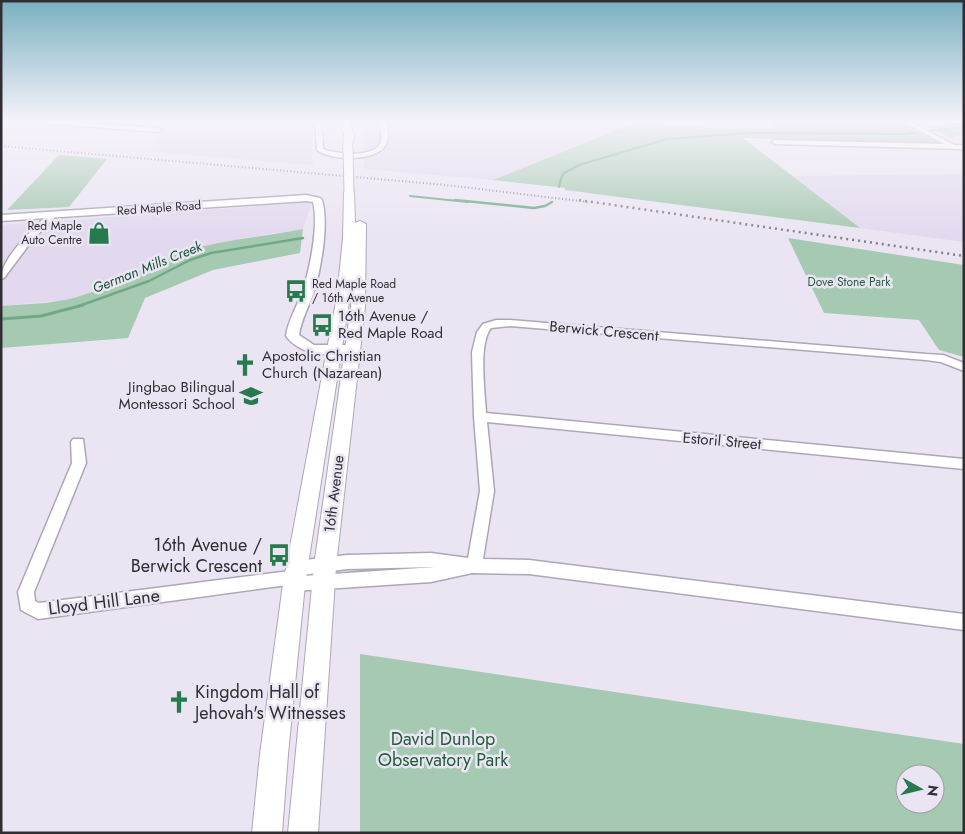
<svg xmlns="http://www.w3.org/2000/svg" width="965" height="834" font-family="Jost,sans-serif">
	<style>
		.built { fill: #e2d9ee }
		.green { fill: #a5c9b1; fill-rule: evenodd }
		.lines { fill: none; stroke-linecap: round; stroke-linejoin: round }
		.stream-far2 { stroke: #72a985; stroke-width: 2 }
		.stream-far1 { stroke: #72a985; stroke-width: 2.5 }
		.stream { stroke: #72a985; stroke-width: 3 }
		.minor-casing { stroke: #ada7b4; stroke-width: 3 }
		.tertiary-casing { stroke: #ada7b4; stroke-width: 3 }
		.secondary-casing { stroke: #ada7b4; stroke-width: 2 }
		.minor { fill: #fff; fill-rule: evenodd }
		.tertiary { fill: #fff; fill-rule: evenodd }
		.secondary { fill: #fff; fill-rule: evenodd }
		.rail-far1 { stroke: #827f88; stroke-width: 2; stroke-dasharray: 1 2.5; stroke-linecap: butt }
		.rail { stroke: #827f88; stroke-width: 2.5; stroke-dasharray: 2 4; stroke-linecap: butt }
		.secondary-bridge-casing { stroke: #ada7b4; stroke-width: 11; stroke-linecap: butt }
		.secondary-bridge { stroke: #fff; stroke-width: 9 }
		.labels { text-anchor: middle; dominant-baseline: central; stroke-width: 5; stroke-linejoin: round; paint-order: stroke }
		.far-street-label { font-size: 12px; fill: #302e33; stroke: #ebe5f3 }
		.far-poi-label { font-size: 12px; fill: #302e33; stroke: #ebe5f3; text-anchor: end }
		.far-park-label { font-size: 12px; fill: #205e3b; stroke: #ebe5f3 }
		.far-water-label { font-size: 14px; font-style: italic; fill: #155532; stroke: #ebe5f3 }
		.poi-label { font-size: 15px; fill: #302e33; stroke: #ebe5f3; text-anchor: start }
		.street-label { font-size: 15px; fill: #302e33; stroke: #ebe5f3 }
		.near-poi-label { font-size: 18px; fill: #302e33; stroke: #ebe5f3; text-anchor: end }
		.near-street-label { font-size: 18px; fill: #302e33; stroke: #ebe5f3 }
		.near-park-label { font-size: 18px; fill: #205e3b; stroke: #ebe5f3 }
	</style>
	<rect width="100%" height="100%" fill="#ebe5f3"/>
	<path class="built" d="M220 120H311L313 165 150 152 168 123 219 122Z
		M363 120H655L659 124 629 125 493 180 364 169Z
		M964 174V242L860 228 792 176Z
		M312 202 303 229 242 238 78 297 59 301 1 306V225Z"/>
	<path class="green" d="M768 120H894L939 143 743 138 860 228 565 190V188L493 180 629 125 659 124 673 127 777 129Z
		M964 122V134L951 138 927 126Z
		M59 155 107 159 69 207 7 210Z
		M303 229 300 253 213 270 145 298 128 338 1 348V306C26 304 53 304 77 297 113 287 145 265 180 253 219 240 262 237 303 229Z
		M788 238 964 265V357L939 350 919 320 824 313Z
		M360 654 964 744V833H360ZM905 774H935V804H905Z"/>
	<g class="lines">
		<path class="stream-far2" d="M559 187 561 178 564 173 579 165 667 139 752 133 904 134 964 127
			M410 196 468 202"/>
		<path class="stream-far1" d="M455 200 534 208 545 206 552 202
			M79 306 149 281 190 260 211 253 303 238"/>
		<path class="stream" d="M1 319 41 316 83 305"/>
		<defs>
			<path id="minor" d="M39 120 159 128 162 130 159 132 41 123Z
				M315 120H321L323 149C336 154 372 158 380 144 383 137 380 127 380 120H386C387 127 390 137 386 144 378 162 330 161 317 150Z
				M900 120H908L954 145H964V149L775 144 772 142 775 140 944 144Z
				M50 212 57 214 31 242 4 278 1 279C1 257 35 228 50 212Z
				M510 320 926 354 943 355 964 363V371L941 362 926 360 510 326 491 328C478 344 485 392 486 413L964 459V469L487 422 494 491 483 559 529 560 964 614V630L529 574 472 573 431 582 294 591 288 589 287 585 38 619 21 610 18 592 72 463 71 442 73 439H83L86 463 34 592 35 601 39 603 290 571 289 568 291 563 297 561 347 555 431 553 468 558 480 491 474 417 472 352 477 332 483 324 496 320ZM435 567 303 576 302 575 347 569Z"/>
			<path id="tertiary" d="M306 195 320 198 322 200C329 224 321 268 314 292 309 306 301 320 299 335L314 345H358L360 348 358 351C334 357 301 357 286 336 288 320 297 307 302 292 310 270 319 224 313 202L306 201 1 221V215Z"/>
			<path id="secondary" d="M341 120H349L354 136 351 150 348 151 343 148 344 136Z
				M349 189 354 192 355 223 360 221 366 224 365 307 336 566 318 833H288L314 566 351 307 352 283 305 584 288 754 282 833H252L260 754 283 584 337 296 343 238 344 192Z"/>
		</defs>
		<use href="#minor" class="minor-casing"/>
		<use href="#tertiary" class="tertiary-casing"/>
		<use href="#secondary" class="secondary-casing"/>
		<use href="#minor" class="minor"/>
		<use href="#tertiary" class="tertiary"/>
		<use href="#secondary" class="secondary"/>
		<path class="rail-far1" d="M1 146 446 185 588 202"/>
		<path class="rail" d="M579 200 964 256"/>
		<defs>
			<path id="secondary-bridge" d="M348 148 349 192"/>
		</defs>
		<use href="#secondary-bridge" class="secondary-bridge-casing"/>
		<use href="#secondary-bridge" class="secondary-bridge"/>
	</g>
	<linearGradient id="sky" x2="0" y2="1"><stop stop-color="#79b0c0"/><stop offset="0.51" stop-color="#f6f3fa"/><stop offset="1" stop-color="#f6f3fa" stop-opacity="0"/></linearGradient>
	<rect width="965" height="237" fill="url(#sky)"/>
	<defs>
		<symbol id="shop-bare" viewBox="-9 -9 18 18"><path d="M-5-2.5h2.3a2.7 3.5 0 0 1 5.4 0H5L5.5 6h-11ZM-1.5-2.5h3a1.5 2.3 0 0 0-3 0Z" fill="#277a4c" stroke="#ebe5f3" stroke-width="2.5" paint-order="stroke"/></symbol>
		<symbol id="bus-bare" viewBox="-9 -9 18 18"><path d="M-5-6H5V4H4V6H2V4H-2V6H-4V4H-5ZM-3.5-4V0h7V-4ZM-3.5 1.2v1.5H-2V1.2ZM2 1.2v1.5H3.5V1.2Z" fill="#277a4c" stroke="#ebe5f3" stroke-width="2.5" paint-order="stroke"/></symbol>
		<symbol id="church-bare" viewBox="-9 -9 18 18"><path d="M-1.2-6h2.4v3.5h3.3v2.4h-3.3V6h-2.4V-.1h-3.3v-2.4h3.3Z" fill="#277a4c" stroke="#ebe5f3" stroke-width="2.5" paint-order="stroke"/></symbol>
		<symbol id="school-bare" viewBox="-9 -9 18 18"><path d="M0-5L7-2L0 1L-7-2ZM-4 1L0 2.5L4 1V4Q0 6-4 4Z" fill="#277a4c" stroke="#ebe5f3" stroke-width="2.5" paint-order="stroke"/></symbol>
	</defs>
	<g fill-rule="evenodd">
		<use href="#shop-bare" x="83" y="217" width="32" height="32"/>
		<use href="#bus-bare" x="280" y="275" width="32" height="32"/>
		<use href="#bus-bare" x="306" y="309" width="32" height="32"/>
		<use href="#church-bare" x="229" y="349" width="32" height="32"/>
		<use href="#school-bare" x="235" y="380" width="32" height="32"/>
		<use href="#bus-bare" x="263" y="539" width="32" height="32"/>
		<use href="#church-bare" x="163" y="686" width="32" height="32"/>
	</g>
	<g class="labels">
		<g class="far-street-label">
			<text transform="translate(159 208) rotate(-4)">Red Maple Road</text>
		</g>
		<g class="far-poi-label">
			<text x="82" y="226">Red Maple<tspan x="82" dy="14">Auto Centre</tspan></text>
			<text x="312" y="284" text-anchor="start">Red Maple Road<tspan x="312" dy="14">/ 16th Avenue</tspan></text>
		</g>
		<g class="far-park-label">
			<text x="849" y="282">Dove Stone Park</text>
		</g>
		<g class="far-water-label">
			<text transform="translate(147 267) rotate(-22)">German Mills Creek</text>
		</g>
		<g class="poi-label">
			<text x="338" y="316">16th Avenue /<tspan x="338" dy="17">Red Maple Road</tspan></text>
			<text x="262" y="356">Apostolic Christian<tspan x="262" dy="17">Church (Nazarean)</tspan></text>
			<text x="235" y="387" text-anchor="end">Jingbao Bilingual<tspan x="235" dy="17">Montessori School</tspan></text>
		</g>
		<g class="street-label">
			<text transform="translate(604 331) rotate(5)">Berwick Crescent</text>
			<text transform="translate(722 441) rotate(5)">Estoril Street</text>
			<text transform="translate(334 494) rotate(-83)">16th Avenue</text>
		</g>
		<g class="near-poi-label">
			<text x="262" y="545">16th Avenue /<tspan x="262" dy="21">Berwick Crescent</tspan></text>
			<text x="195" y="692" text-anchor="start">Kingdom Hall of<tspan x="195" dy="21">Jehovah's Witnesses</tspan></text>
		</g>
		<g class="near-street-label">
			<text transform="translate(104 602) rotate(-7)">Lloyd Hill Lane</text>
		</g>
		<g class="near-park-label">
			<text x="443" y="739">David Dunlop<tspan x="443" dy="21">Observatory Park</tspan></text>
		</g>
	</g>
	<rect width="965" height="834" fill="none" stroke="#302e33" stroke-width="5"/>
	<g transform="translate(920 789) rotate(98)"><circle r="24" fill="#ebe5f3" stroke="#a09ca6"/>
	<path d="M0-4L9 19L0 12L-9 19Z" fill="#277a4c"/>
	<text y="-8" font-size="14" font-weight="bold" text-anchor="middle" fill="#302e33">N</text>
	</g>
</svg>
